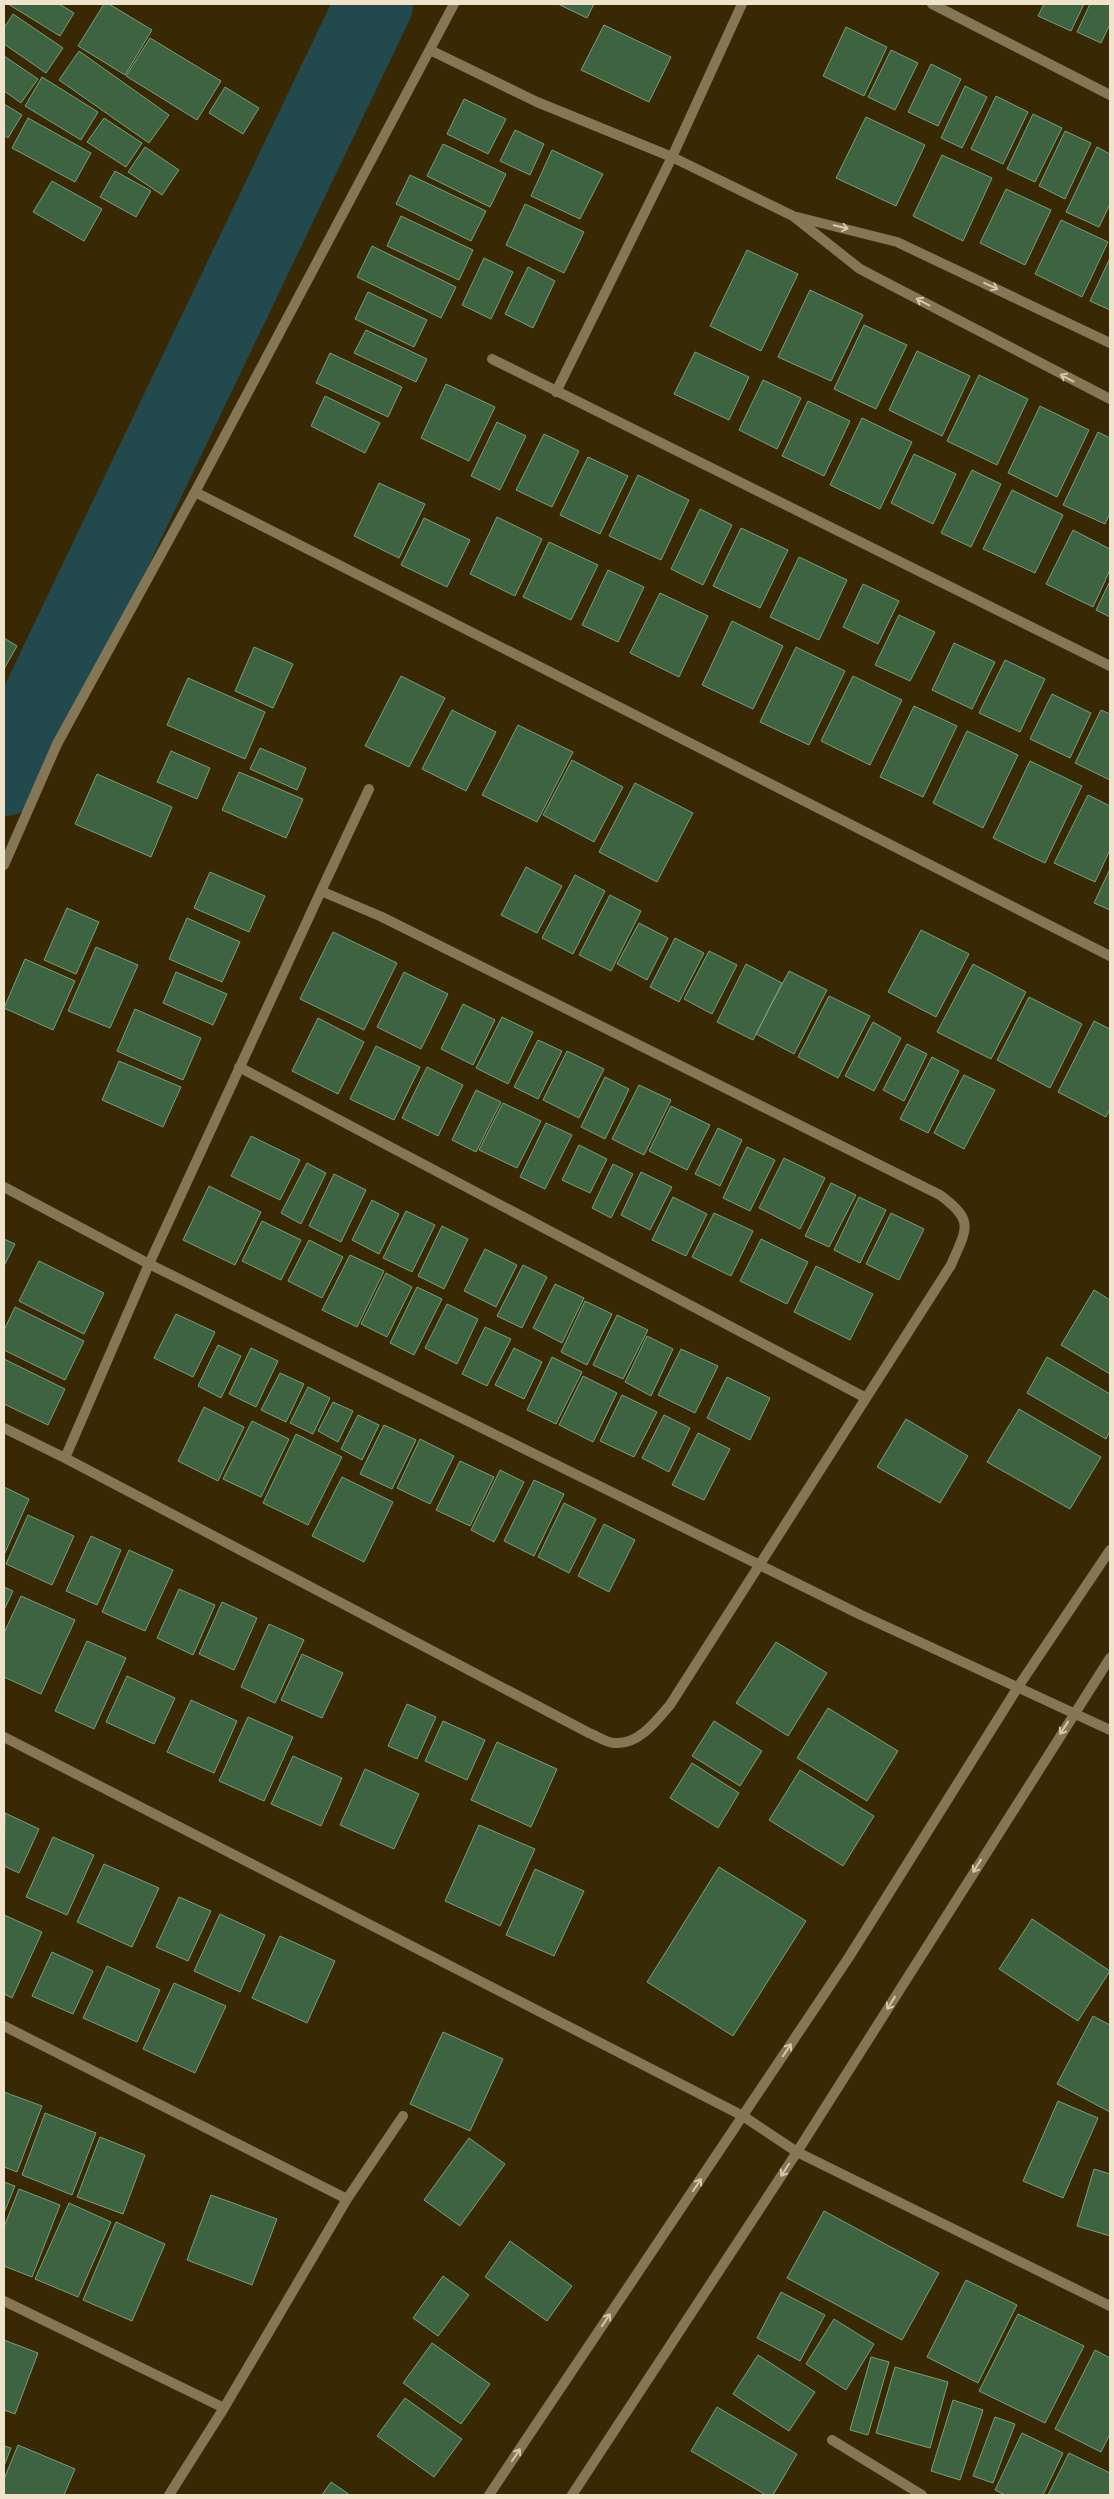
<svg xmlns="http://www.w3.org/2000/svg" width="1114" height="2499" font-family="Jost,sans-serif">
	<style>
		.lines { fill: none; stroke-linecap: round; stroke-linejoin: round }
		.river { stroke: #22494e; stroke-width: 78 }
		.building { fill: #3d6341; stroke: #789f7b }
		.minor { stroke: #857756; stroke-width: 10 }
		.oneway { stroke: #d4c8ae }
	</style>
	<rect width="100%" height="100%" fill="#382904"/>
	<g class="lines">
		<path class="river" d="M4 777 374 4"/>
	</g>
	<path class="building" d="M8 4H59L74 13 60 36Z
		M104 4H109L152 30 125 75 78 46Z
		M558 4H594L587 18Z
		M1044 4H1084L1071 31 1038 16Z
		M1090 4H1110V24L1101 43 1077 32Z
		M13 14 63 48 46 73 4 44V28Z
		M604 25 671 57 649 102 581 70Z
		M846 27 887 47 864 96 823 76Z
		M150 38 221 81 197 120 126 76Z
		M891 50 918 63 895 110 868 97Z
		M79 51 169 115 149 143 59 80Z
		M4 56 38 79 21 103 4 91Z
		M931 64 961 79 938 126 908 112Z
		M42 77 98 112 81 140 25 106Z
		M965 86 987 97 962 148 941 138Z
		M225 87 259 108 243 134 209 113Z
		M996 96 1028 112 1003 164 971 149Z
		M464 99 506 119 488 154 447 134Z
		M4 104 22 115 8 138 4 135Z
		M1033 114 1062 128 1035 182 1007 169Z
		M866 117 925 145 896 206 836 178Z
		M28 118 91 153 75 182 12 148Z
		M104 118 142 143 126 167 87 142Z
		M515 130 544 144 530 175 500 161Z
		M1065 131 1091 143 1065 199 1039 186Z
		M443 144 506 174 490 207 427 176Z
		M145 147 179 170 162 195 128 172Z
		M1097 147 1110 154V204L1099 227 1066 212Z
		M552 150 603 174 580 219 531 196Z
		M942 155 992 178 963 241 913 216Z
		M115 171 151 191 136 217 100 197Z
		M410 175 486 211 471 241 396 204Z
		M52 181 102 209 84 241 33 212Z
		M1006 189 1051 210 1025 265 980 243Z
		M525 204 584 232 564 273 506 245Z
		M401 216 473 250 459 280 387 246Z
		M1061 220 1108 242 1082 297 1035 274Z
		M372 246 456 287 441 318 357 277Z
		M747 250 798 274 761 351 710 326Z
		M484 258 513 272 491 319 462 305Z
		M1110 258V310L1090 301Z
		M528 267 555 281 533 328 505 314Z
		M810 290 863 315 831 381 778 357Z
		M368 292 427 320 414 347 355 319Z
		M864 325 907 345 876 409 834 389Z
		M366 330 427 359 416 382 354 353Z
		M917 351 970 376 942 436 889 410Z
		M695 352 749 377 729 420 674 394Z
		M330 353 402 387 388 417 316 383Z
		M979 375 1028 399 997 465 947 441Z
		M763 380 801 398 777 449 739 430Z
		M446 384 495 407 469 461 421 438Z
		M325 396 380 423 365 453 311 426Z
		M808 401 850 421 824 476 782 456Z
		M1040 406 1089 430 1057 497 1008 473Z
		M862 418 912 442 880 509 830 485Z
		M497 422 526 436 500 490 471 476Z
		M1098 432 1110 438V513L1105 524 1063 505Z
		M544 434 579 451 552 507 516 490Z
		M914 454 956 474 933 524 891 503Z
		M588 457 628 476 600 534 560 515Z
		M972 470 1001 484 971 547 941 533Z
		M638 475 689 500 661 560 609 536Z
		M379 483 425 504 399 558 354 536Z
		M1012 490 1063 515 1035 573 983 549Z
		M700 509 732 525 703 585 671 569Z
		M497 517 542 539 515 596 470 574Z
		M424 518 470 540 447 587 401 565Z
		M741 528 788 550 760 608 713 586Z
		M1073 530 1110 549V570L1093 607 1046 584Z
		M549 542 598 565 571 620 523 597Z
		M799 557 847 580 819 640 770 617Z
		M608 570 644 587 618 642 582 625Z
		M1110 581V617L1096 610Z
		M863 584 899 601 878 644 843 627Z
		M660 593 708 616 679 677 630 653Z
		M899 615 935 632 910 681 875 665Z
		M732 621 783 646 753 709 702 685Z
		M4 638 17 646 4 669Z
		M954 643 995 662 972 709 932 690Z
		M254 647 293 664 273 708 235 691Z
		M796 647 845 671 809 745 760 722Z
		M1005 660 1045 679 1020 732 979 713Z
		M401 676 445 698 409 767 365 746Z
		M853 676 902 700 870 765 821 741Z
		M188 678 265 712 245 759 167 725Z
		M1052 694 1091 713 1070 758 1030 739Z
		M914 706 957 726 923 797 880 777Z
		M452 710 496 732 466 791 422 769Z
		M1101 710 1110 714V780L1075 763Z
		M518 725 573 752 537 822 482 795Z
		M967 731 1018 755 983 828 933 803Z
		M260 748 306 768 297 790 250 769Z
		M171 751 210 768 197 799 157 782Z
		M572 760 623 787 594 842 543 815Z
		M1030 761 1082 786 1045 863 993 838Z
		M239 772 303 799 286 838 222 810Z
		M97 774 172 807 151 857 75 824Z
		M635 783 693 813 657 882 599 852Z
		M1088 795 1110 806V850L1095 882 1054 863Z
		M526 867 562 886 537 933 501 915Z
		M1110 869V910L1094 903Z
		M210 872 265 896 249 932 194 908Z
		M575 875 605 891 573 954 542 938Z
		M610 895 641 911 611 971 579 955Z
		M67 908 99 922 76 974 44 960Z
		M187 918 240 942 222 982 169 959Z
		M639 923 668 938 647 980 617 964Z
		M921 930 969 954 936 1017 888 992Z
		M333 932 397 963 364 1030 300 999Z
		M675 938 704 953 679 1002 650 987Z
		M96 947 138 965 110 1028 68 1011Z
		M709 951 737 965 712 1014 684 999Z
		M25 959 75 981 53 1030 4 1008Z
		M746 964 782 983 753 1040 717 1022Z
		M973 964 1026 992 991 1059 937 1032Z
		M789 971 827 990 794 1054 756 1034Z
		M176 972 227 994 213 1025 163 1003Z
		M404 972 448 994 421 1049 377 1027Z
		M829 996 870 1016 838 1078 798 1057Z
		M1029 997 1082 1024 1050 1088 997 1060Z
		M463 1004 495 1020 473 1065 441 1049Z
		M135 1009 201 1038 183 1080 117 1051Z
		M502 1017 533 1032 508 1084 476 1068Z
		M318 1018 364 1042 338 1094 292 1071Z
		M1094 1021 1110 1029V1109L1106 1117 1058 1092Z
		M873 1022 901 1038 874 1091 845 1076Z
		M538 1040 562 1051 538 1099 514 1087Z
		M907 1044 927 1054 904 1101 883 1090Z
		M376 1046 420 1067 394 1120 350 1099Z
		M567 1051 604 1069 579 1118 543 1100Z
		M932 1057 959 1071 928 1133 900 1119Z
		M119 1061 181 1087 163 1127 102 1100Z
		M427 1067 463 1085 438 1136 402 1118Z
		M964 1075 995 1090 964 1149 934 1133Z
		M605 1077 629 1089 605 1139 581 1127Z
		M639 1085 671 1100 644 1155 612 1139Z
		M476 1090 501 1102 476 1152 452 1140Z
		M503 1103 541 1121 517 1168 479 1150Z
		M671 1106 710 1125 687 1170 649 1151Z
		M546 1123 572 1135 545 1189 520 1177Z
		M718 1128 742 1140 720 1186 695 1174Z
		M251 1136 300 1160 280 1200 231 1176Z
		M579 1145 607 1159 590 1193 562 1180Z
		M747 1147 775 1160 750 1211 723 1198Z
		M784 1158 825 1178 800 1229 759 1208Z
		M307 1163 326 1173 301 1224 281 1213Z
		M613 1164 633 1174 611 1218 592 1208Z
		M641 1172 672 1187 650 1230 621 1215Z
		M334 1174 366 1190 341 1242 309 1226Z
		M831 1183 856 1195 829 1247 805 1236Z
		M209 1186 261 1212 235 1265 183 1240Z
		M673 1197 707 1214 686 1256 652 1240Z
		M859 1197 886 1210 860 1263 834 1250Z
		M372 1200 399 1214 379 1254 352 1240Z
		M406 1211 435 1225 412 1272 383 1258Z
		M714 1213 753 1231 731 1276 692 1257Z
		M891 1213 924 1229 899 1280 866 1264Z
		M262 1221 301 1240 281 1280 242 1261Z
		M442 1226 468 1239 444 1289 418 1276Z
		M4 1239 15 1244 4 1266Z
		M761 1239 808 1262 787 1304 740 1281Z
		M309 1240 343 1257 322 1298 288 1281Z
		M485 1249 517 1265 496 1307 464 1291Z
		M350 1255 384 1271 357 1327 322 1310Z
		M39 1261 104 1293 84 1334 19 1301Z
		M523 1265 547 1277 522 1328 497 1316Z
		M816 1266 873 1294 850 1340 794 1312Z
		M386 1273 412 1287 387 1337 361 1324Z
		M555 1284 584 1298 562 1343 533 1328Z
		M417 1287 442 1299 414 1355 390 1343Z
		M1094 1290 1110 1300V1374L1061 1345Z
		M585 1301 612 1314 587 1365 561 1352Z
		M447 1304 478 1319 457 1364 425 1348Z
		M15 1307 84 1341 65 1380 4 1350V1330Z
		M176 1314 215 1332 193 1377 154 1358Z
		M617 1315 648 1330 623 1379 593 1365Z
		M485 1327 511 1339 487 1386 462 1374Z
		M647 1336 673 1349 651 1396 625 1382Z
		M218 1345 241 1356 221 1398 198 1386Z
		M251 1348 278 1361 256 1407 229 1394Z
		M514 1348 542 1362 524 1399 495 1385Z
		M681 1349 718 1366 695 1413 658 1395Z
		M552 1357 582 1372 556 1424 527 1410Z
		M1047 1357 1110 1394V1431L1106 1439 1027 1393Z
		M4 1359 65 1389 48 1425 4 1404Z
		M280 1373 304 1384 286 1422 261 1410Z
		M583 1376 617 1393 593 1442 559 1425Z
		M727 1377 770 1398 750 1440 707 1418Z
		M308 1387 330 1398 313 1434 290 1423Z
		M622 1395 657 1412 634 1457 600 1441Z
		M333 1402 353 1411 338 1442 318 1431Z
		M204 1407 244 1427 218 1481 178 1461Z
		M1019 1409 1101 1457 1070 1509 987 1462Z
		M358 1415 379 1425 362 1460 341 1449Z
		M664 1415 690 1428 669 1472 642 1458Z
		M906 1419 968 1456 940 1503 877 1467Z
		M252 1421 289 1439 261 1497 223 1479Z
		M384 1425 416 1440 392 1489 360 1474Z
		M698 1433 730 1449 704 1500 672 1485Z
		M296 1434 342 1457 308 1525 263 1503Z
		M420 1439 454 1456 430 1504 397 1488Z
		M460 1461 494 1477 470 1526 436 1510Z
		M500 1470 524 1482 494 1542 471 1530Z
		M342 1477 393 1502 364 1562 312 1536Z
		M534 1480 564 1494 534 1556 504 1541Z
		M4 1487 29 1499 4 1555Z
		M564 1503 596 1519 569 1573 538 1557Z
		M28 1515 74 1536 52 1585 6 1564Z
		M604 1524 635 1540 609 1592 578 1576Z
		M91 1536 121 1550 97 1605 66 1591Z
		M129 1550 173 1570 145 1631 102 1612Z
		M4 1587 13 1591 4 1610Z
		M179 1589 215 1605 193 1655 157 1638Z
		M21 1596 75 1620 41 1694 4 1677V1633Z
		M222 1602 257 1618 234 1670 199 1654Z
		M269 1624 304 1640 275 1703 241 1687Z
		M87 1641 126 1658 94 1729 55 1711Z
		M776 1642 827 1673 788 1736 736 1703Z
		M302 1654 343 1673 322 1718 281 1700Z
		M127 1676 175 1698 154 1744 106 1722Z
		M191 1700 237 1721 214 1773 167 1752Z
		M407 1704 436 1717 417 1759 388 1746Z
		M828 1708 898 1751 867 1801 797 1758Z
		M248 1717 293 1737 264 1801 219 1781Z
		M443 1721 485 1740 467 1780 425 1761Z
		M714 1721 762 1751 740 1786 692 1756Z
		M497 1742 557 1769 531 1827 471 1800Z
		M293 1756 342 1778 321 1826 271 1804Z
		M692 1763 739 1793 718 1828 670 1798Z
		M365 1769 419 1794 394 1849 340 1825Z
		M800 1770 874 1816 843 1866 769 1820Z
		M5 1813 39 1829 19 1873 4 1866Z
		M479 1825 535 1849 500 1926 445 1901Z
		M53 1837 94 1855 67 1915 26 1897Z
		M104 1864 159 1888 132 1947 77 1922Z
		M719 1867 806 1921 733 2036 647 1982Z
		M535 1869 584 1891 554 1956 506 1935Z
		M179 1897 211 1911 188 1961 156 1947Z
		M220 1914 265 1935 240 1992 194 1971Z
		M4 1915 42 1932 12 1998 4 1994Z
		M1032 1919 1110 1971 1078 2021 999 1969Z
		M280 1936 335 1961 307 2023 252 1998Z
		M52 1952 93 1971 73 2014 32 1996Z
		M107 1966 160 1990 137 2042 83 2018Z
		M174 1983 226 2006 195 2073 143 2049Z
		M1093 2016 1110 2025V2112L1057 2084Z
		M443 2032 503 2059 470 2131 410 2104Z
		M4 2092 42 2106 17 2172 4 2167Z
		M1058 2101 1098 2118 1063 2198 1023 2181Z
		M45 2113 96 2133 72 2195 22 2175Z
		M100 2137 145 2155 123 2214 77 2197Z
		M469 2138 505 2164 460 2226 424 2200Z
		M1094 2169 1110 2174V2236L1077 2226Z
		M4 2182 15 2186 4 2213Z
		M19 2189 60 2205 32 2277 4 2266V2227Z
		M211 2195 277 2219 252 2285 187 2260Z
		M69 2203 111 2222 78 2297 35 2279Z
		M824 2211 939 2273 902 2340 787 2278Z
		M116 2222 165 2244 132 2321 83 2300Z
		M510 2241 572 2286 547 2321 485 2277Z
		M443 2276 469 2295 438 2336 413 2318Z
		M966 2280 1017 2305 978 2383 927 2357Z
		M781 2292 825 2315 800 2361 757 2338Z
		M1018 2314 1084 2346 1045 2423 979 2391Z
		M834 2319 874 2344 846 2390 806 2364Z
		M4 2340 38 2353 15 2414 4 2410Z
		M432 2343 490 2384 461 2424 403 2383Z
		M1095 2350 1110 2358V2434L1101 2452 1055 2429Z
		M758 2355 815 2392 789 2431 733 2394Z
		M871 2357 889 2362 868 2435 850 2430Z
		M895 2367 948 2382 930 2448 876 2433Z
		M405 2398 462 2439 434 2477 377 2436Z
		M953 2400 983 2410 960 2480 931 2471Z
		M717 2407 797 2454 773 2495H766L691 2451Z
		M995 2417 1015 2424 993 2483 973 2476Z
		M1022 2433 1063 2453 1043 2495H1005L995 2490Z
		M18 2445 75 2469 64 2495H4V2479Z
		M4 2446 11 2448 4 2466Z
		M1069 2453 1110 2473V2495H1048Z
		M331 2482 350 2495H322Z"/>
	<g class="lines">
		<path class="minor" d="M932 4 1110 95
			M430 50 537 102 672 157 793 216 860 269 1110 399
			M797 217 897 242 1110 343
			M492 359 1110 666
			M556 392 672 157 742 4
			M195 492 1110 956
			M4 865 57 744 195 492 454 4
			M321 891 369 789
			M239 1067 866 1398
			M4 1187 149 1264 861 1615 1110 1730
			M4 1428 65 1458 589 1733C597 1736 607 1743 615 1743 639 1745 657 1720 670 1705L951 1265C967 1228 975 1221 940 1195L382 917 321 891 149 1264 65 1458
			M4 1737 743 2116 797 2152 1110 2306
			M4 2026 347 2199
			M4 2301 224 2408
			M832 2440 922 2495
			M169 2495 224 2408 347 2199 403 2116
			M489 2495 849 1957 1018 1687 1110 1550
			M572 2495 797 2152 1110 1658"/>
	</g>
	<defs><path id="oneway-shaft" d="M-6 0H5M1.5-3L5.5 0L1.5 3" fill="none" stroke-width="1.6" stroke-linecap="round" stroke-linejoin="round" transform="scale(1.25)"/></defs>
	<g class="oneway">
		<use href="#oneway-shaft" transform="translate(841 227) rotate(14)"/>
		<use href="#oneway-shaft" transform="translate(991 286) rotate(25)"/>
		<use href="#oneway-shaft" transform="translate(923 302) rotate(-152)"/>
		<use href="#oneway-shaft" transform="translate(1067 378) rotate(-152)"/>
		<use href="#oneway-shaft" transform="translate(1064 1728) rotate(122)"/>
		<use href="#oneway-shaft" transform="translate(977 1866) rotate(122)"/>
		<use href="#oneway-shaft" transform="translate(891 2003) rotate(122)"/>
		<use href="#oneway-shaft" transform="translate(787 2050) rotate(-56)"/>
		<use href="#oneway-shaft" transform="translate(785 2170) rotate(123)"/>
		<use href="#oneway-shaft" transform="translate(697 2185) rotate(-56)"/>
		<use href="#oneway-shaft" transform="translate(606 2320) rotate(-56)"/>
		<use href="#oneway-shaft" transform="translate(516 2455) rotate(-56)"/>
	</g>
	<rect width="1114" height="2499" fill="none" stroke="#efe3cb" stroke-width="10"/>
</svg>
